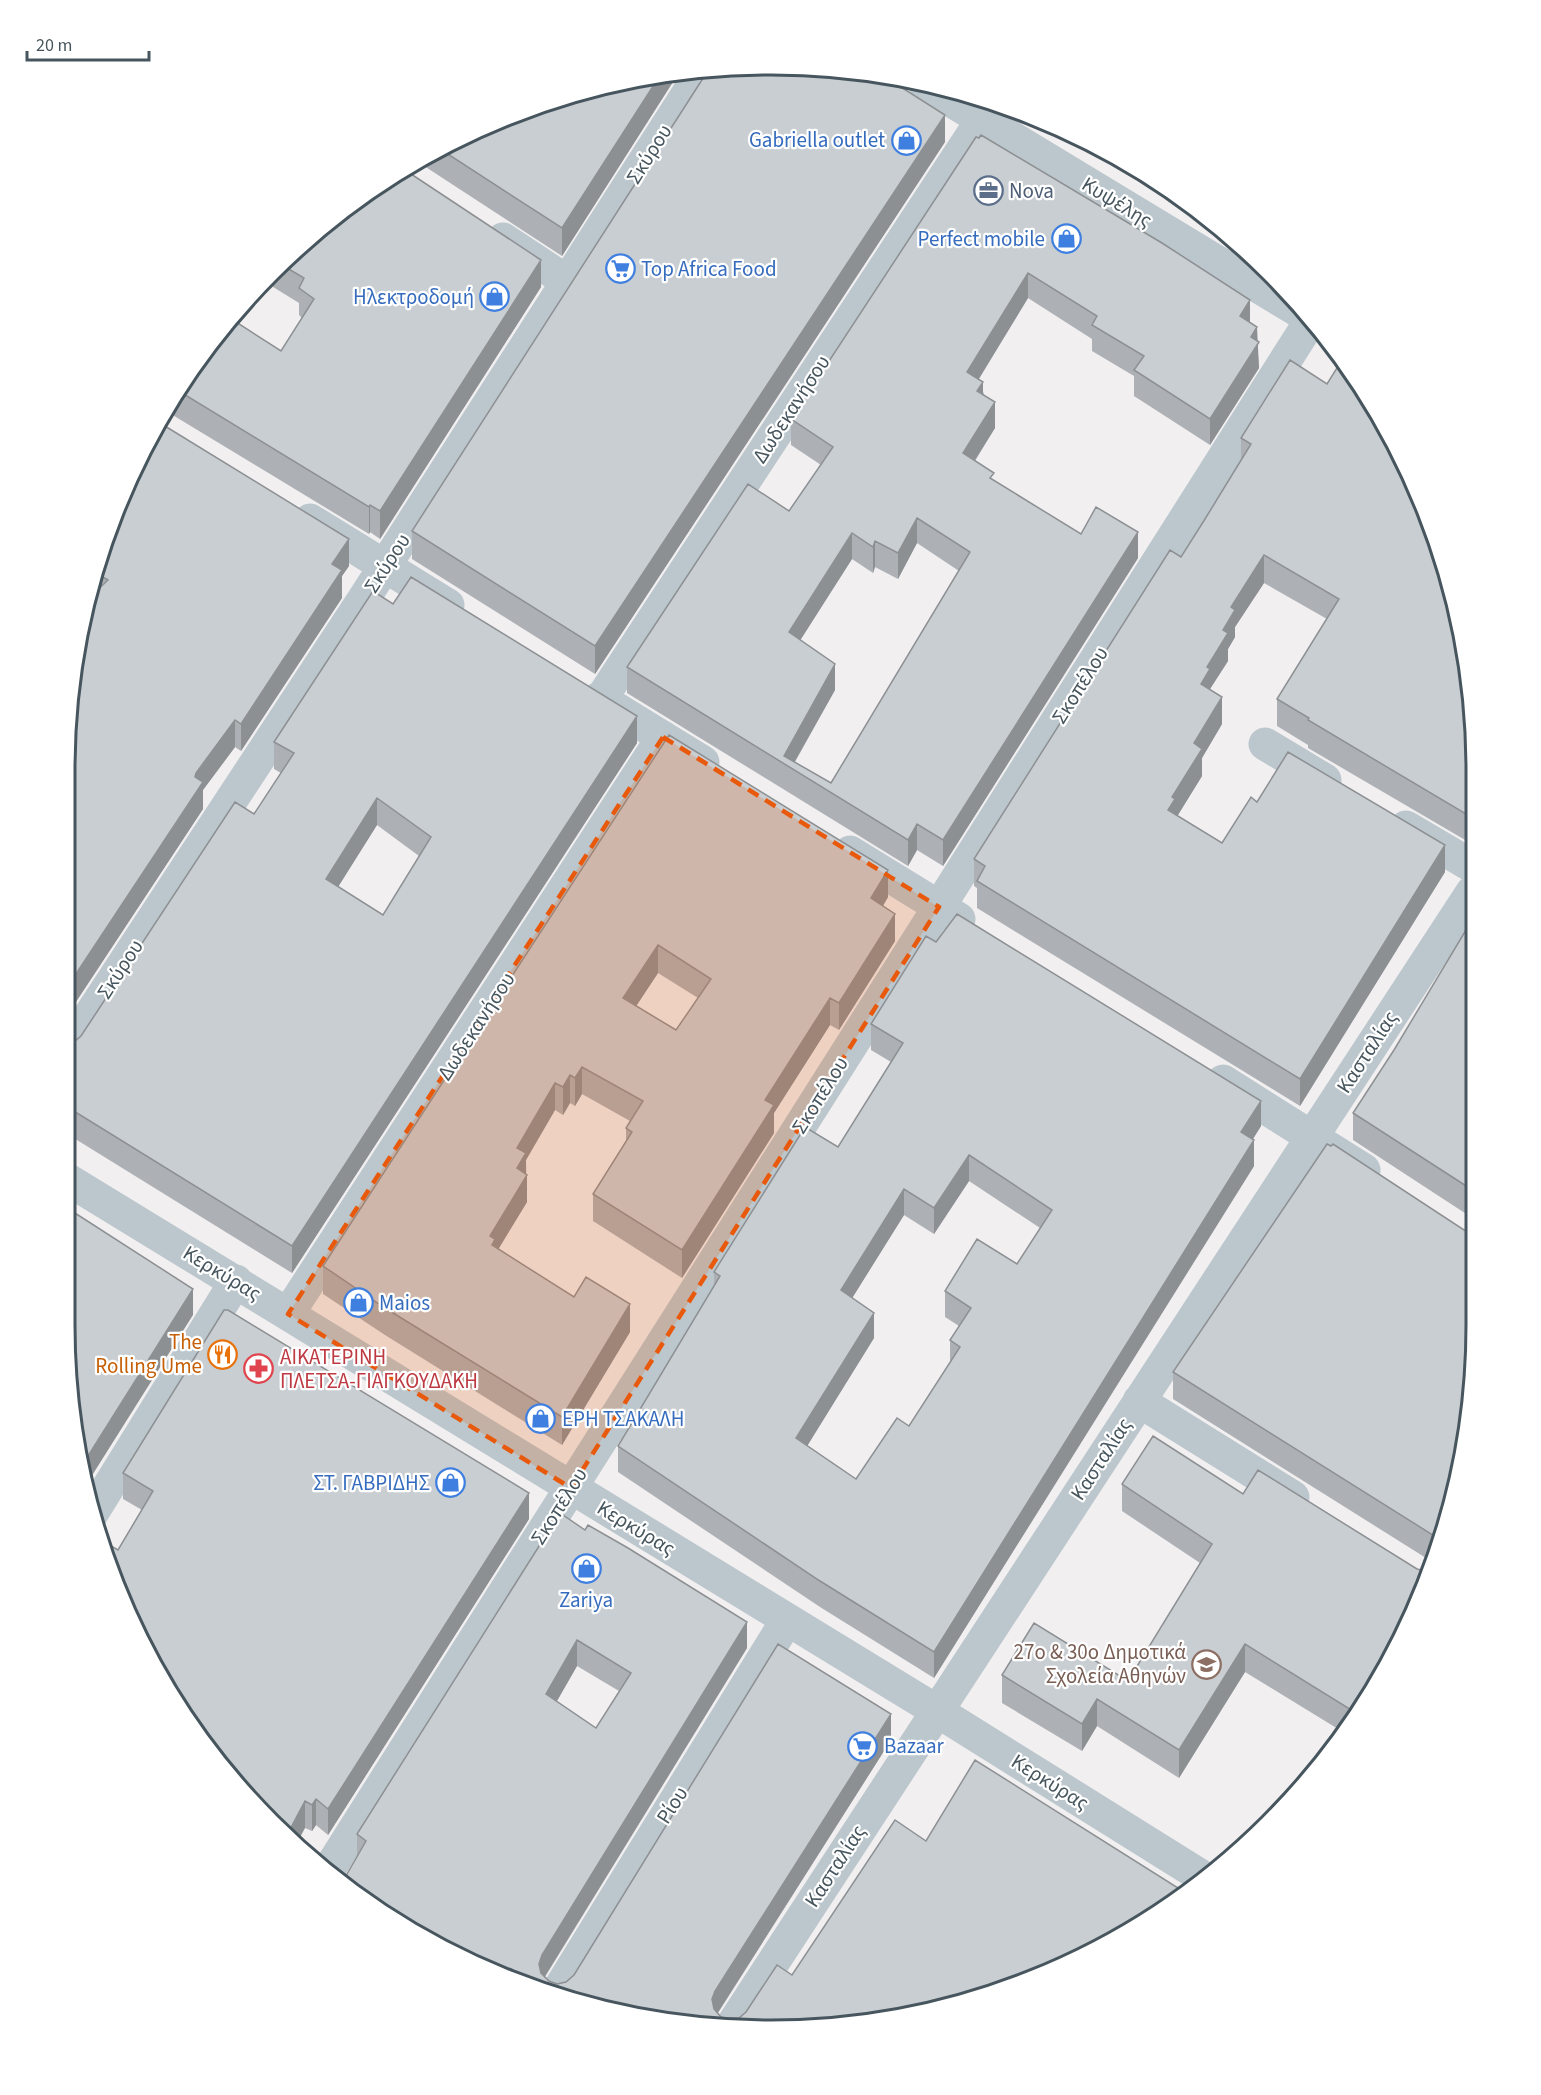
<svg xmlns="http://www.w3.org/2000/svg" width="1541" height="2095" font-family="'Source Sans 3',sans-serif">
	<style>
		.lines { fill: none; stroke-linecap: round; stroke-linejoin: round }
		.minor { stroke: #bbc7cd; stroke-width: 33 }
		.wall { fill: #adb1b5; fill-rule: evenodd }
		.shaded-wall { fill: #8d9093 }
		.building { fill: #c9ced2; stroke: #8d9093; stroke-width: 1.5; fill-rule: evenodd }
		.marked { fill: #e8590c; fill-opacity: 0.2; stroke: #e8590c; stroke-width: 4.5; stroke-dasharray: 12 8; stroke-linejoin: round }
		.labels { text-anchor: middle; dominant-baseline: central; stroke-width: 4.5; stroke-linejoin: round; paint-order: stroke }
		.shop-label { font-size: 21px; fill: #366cbe; stroke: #fff; text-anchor: end }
		.street-label { font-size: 21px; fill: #47565e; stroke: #fff }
		.service-label { font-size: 21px; fill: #4e5e75; stroke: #fff; text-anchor: start }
		.food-label { font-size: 21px; fill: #c56008; stroke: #fff; text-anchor: end }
		.health-label { font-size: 21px; fill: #be3a42; stroke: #fff; text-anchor: start }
		.education-label { font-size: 21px; fill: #785e54; stroke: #fff; text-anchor: end }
		.rim { fill: none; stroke: #47565e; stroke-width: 3 }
	</style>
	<rect width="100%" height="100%" fill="#f2eff0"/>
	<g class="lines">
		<path class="minor" d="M925 85 1310 318
			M503 239 568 282
			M310 520 448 605
			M599 698 703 762
			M601 699 982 120
			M1265 744 1325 780
			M1406 827 1472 866
			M850 852 959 919
			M65 1053 363 600 703 70
			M1223 1081 1364 1170
			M65 1178 937 1711 1206 1879
			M288 1314 663 737
			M1139 1401 1293 1497
			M91 1515 236 1281
			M328 1871 1311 320
			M558 1991 787 1620
			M731 2027 1472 892"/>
	</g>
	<path class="wall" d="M678 74 562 256 418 162 458 137 587 89Z
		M976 137 1250 322 1257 341 1259 368 1210 445 1134 396V376L1092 351V339L1028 298 979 379 995 428 975 461 994 481 1081 534 1138 558 943 866 917 850 908 866 627 693V667L789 511 821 465 791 445V419ZM917 543 959 571 831 783 795 762 835 690 800 640 852 559 873 573 875 567 898 579Z
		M945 142 595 674 412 559V531Z
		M1109 152 1123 159 1156 182Z
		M340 211 541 287 380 539 370 532 369 534 166 411 183 379 281 351 302 318 299 315V303L265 282Z
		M1290 360 1470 678 1472 844 1308 748V745L1277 726V699L1327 619 1264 583 1235 627V637L1228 649V661L1210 689 1222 724 1202 758V776L1177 816 1222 843 1257 802 1445 872 1300 1106 977 908V888L974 886V859L1181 557 1205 519 1241 459V438Z
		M118 500 349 566 342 576V598L241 751 235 747 203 790V809L64 1020V770L90 597 87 596 88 588Z
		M393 604 637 743 292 1273 64 1132V1044L74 1042 81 1036 254 814 281 773 274 769V742ZM377 825 419 856 383 915 338 887Z
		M669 735 888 897 883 906 895 941 839 1030 830 1025 774 1113V1133L682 1278 593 1221V1194L626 1141V1128L630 1121 582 1094 575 1106 570 1103 563 1115 555 1110 526 1160 527 1202 498 1249 630 1332 562 1445 385 1335 323 1294V1266ZM658 973 698 998 676 1030 636 1006Z
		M1472 920 1474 1219 1353 1140V1113L1394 1050Z
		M936 942 1261 1126 1253 1139 1254 1166 934 1678 820 1607 618 1472V1446L714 1287V1272L838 1147 891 1062 871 1050V1024ZM969 1181 1040 1228 1017 1264 945 1291V1317L959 1326 950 1340V1363L909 1426 856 1479 807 1446 874 1338 852 1298 904 1215 934 1234Z
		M1475 1371 1439 1551 1434 1563 1173 1399V1372Z
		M123 1473 529 1519 328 1835 316 1825 312 1831 305 1828 118 1550 142 1510 123 1499Z
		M1122 1484 1243 1494 1417 1569 1426 1571 1382 1677 1343 1732 1245 1672 1179 1778 1097 1726 1082 1751 1002 1703V1675L1128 1681 1200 1563 1122 1511Z
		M560 1513 747 1648 545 1977 549 1981 557 1984 566 1982 891 1740 718 2013 721 2017 729 2019 739 2018 792 1975 926 1841 862 2025 633 2017 459 1958 357 1856V1834ZM577 1666 619 1691 596 1728 557 1701Z"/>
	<path class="shaded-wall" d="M678 74 562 256V228L659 77Z
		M945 115V142L595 674V646Z
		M541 260V287L380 539V511Z
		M1028 273V298L967 398V372Z
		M1250 300V326L1240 316Z
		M1257 327 1259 368 1210 445V419L1251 337Z
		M983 382V408L977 391Z
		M995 402V428L963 479V453Z
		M370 505V532L369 534V507Z
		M917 518V543L898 579V553Z
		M1138 532V558L943 866V840Z
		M852 533V559L789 658V632Z
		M349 539V566L342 576V598L241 751V724L332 564Z
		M875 541V567L873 573V547Z
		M1264 555V583L1235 627V637L1228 649V661L1210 689 1201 684 1231 607Z
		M835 664V690L791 768 784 756Z
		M1222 697V724L1202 758V776L1175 820 1168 810 1172 797 1194 743Z
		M637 716V743L292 1273V1246Z
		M235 720V747L203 790V809L64 1020V992L196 773Z
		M377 798V825L326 906V879Z
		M917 824V850L908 866V840Z
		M1445 845V872L1300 1106V1079Z
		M888 870V897L871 926V898Z
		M895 914V941L839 1030V1003Z
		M658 945V973L623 1026V998Z
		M830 998V1025L774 1113V1133L682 1278V1250L765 1100Z
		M582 1067V1094L575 1106V1078Z
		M570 1075V1103L563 1115V1087Z
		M555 1083V1110L526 1160V1177L527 1175V1202L490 1263V1236L517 1148Z
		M1261 1101V1126L1241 1158V1132Z
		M1254 1140V1166L934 1678V1652Z
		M969 1155V1181L934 1234V1208Z
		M904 1189V1215L841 1316V1290Z
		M193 1289V1315L86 1485 83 1464Z
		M630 1304V1332L562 1445V1417Z
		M874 1313V1338L796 1464V1438Z
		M529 1493V1519L328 1835V1809Z
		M747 1622V1648L542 1981 539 1964 542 1955Z
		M577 1640V1666L546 1720V1694Z
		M1245 1644V1672L1179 1778V1750Z
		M1097 1699V1726L1082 1751V1724Z
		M891 1714V1740L715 2017 712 1999 715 1991Z
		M316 1799V1825L312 1831V1805Z
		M305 1801V1828L296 1845 287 1835Z"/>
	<path class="building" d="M724 66 862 70 882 75 945 115 595 646 412 531 709 69Z
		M659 77 562 228 440 149 458 137 587 89Z
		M981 135 1162 243 1250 300 1240 316 1257 327 1251 337 1259 342 1210 419 1134 370 1144 356 1092 325 1097 316 1028 273 967 372 983 382 977 391 995 402 963 453 994 473 990 478 1081 534 1096 507 1138 532 943 840 917 824 908 840 627 667 748 484 789 511 833 447 791 419 976 137 979 138ZM917 518 970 552 831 783 784 756 835 664 789 632 852 533 873 547 875 541 898 553Z
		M405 170 541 260 380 511 370 505 369 507 177 390 183 379 230 318 281 351 314 299 299 288 304 278 282 265 340 211Z
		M1290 360 1327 384 1342 360 1423 500 1470 678 1471 817 1308 720 1309 718 1277 699 1339 599 1264 555 1231 607 1235 610 1223 630 1228 633 1207 667 1210 669 1201 684 1222 697 1194 743 1202 749 1172 797 1175 799 1168 810 1222 843 1251 797 1257 802 1288 752 1445 845 1300 1079 977 881 985 866 974 859 1170 550 1181 557 1205 519 1251 444 1241 438Z
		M160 423 349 539 332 564 342 570 241 724 235 720 196 773 195 777 203 782 64 992V770L87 600 108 580 94 572 118 500Z
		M411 577 637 716 292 1246 64 1105V1044L74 1042 81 1036 235 802 254 814 294 753 274 742 373 591 393 604ZM377 798 431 837 383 915 326 879Z
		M669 735 888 870 871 898 895 914 839 1003 830 998 765 1100 774 1105 682 1250 593 1194 632 1132 626 1128 643 1101 582 1067 575 1078 570 1075 563 1087 555 1083 517 1148 526 1153 517 1168 527 1175 490 1236 495 1239 492 1245 574 1297 586 1277 630 1304 562 1417 385 1308 323 1266ZM658 945 711 979 676 1030 623 998Z
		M957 914 1261 1101 1241 1132 1254 1140 934 1652 820 1581 618 1446 720 1276 714 1272 805 1127 838 1147 903 1043 871 1024 926 936 936 942ZM969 1155 1052 1210 1017 1264 977 1239 945 1291 971 1308 950 1340 960 1347 909 1426 897 1418 856 1479 796 1438 874 1313 841 1290 904 1189 934 1208Z
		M1472 920 1474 1191 1353 1113 1394 1050Z
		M1327 1144 1331 1146 1333 1144 1464 1230 1474 1232 1475 1371 1441 1542 1436 1537 1173 1372Z
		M64 1206 193 1289 83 1464 64 1324Z
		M224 1310H228L529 1493 328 1809 316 1799 312 1805 305 1801 287 1835 183 1716 118 1595 99 1539 118 1550 153 1491 123 1473Z
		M1153 1436 1243 1494 1258 1470 1417 1569 1426 1571 1431 1570 1382 1677 1356 1713 1245 1644 1179 1750 1097 1699 1082 1724 1002 1675 1034 1623 1128 1681 1212 1544 1122 1484Z
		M560 1513 585 1530 588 1525 628 1548 747 1622 542 1955 539 1964 541 1973 549 1981 557 1984 566 1982 574 1975 778 1644 891 1714 715 1991 712 1999 714 2009 721 2017 729 2019 739 2018 746 2012 777 1965 792 1975 895 1820 926 1841 975 1760 1186 1893 1041 1977 862 2025 770 2030 633 2017 459 1958 343 1881 366 1841 357 1834ZM577 1640 631 1673 596 1728 546 1694Z"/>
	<path class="marked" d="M663 737 939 907 571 1488 288 1314Z"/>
	<defs>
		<symbol id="shop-ring" viewBox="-11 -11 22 22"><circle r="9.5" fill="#fff" stroke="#3f7fe0" stroke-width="1.5"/><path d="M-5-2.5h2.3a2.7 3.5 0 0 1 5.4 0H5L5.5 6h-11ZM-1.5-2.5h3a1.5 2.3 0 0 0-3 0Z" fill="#3f7fe0"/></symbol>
		<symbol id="office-ring" viewBox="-11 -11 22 22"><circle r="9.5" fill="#fff" stroke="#5c6f8a" stroke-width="1.5"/><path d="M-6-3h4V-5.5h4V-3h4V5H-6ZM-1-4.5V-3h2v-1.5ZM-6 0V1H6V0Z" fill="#5c6f8a"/></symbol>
		<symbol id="supermarket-ring" viewBox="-11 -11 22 22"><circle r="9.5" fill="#fff" stroke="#3f7fe0" stroke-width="1.5"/><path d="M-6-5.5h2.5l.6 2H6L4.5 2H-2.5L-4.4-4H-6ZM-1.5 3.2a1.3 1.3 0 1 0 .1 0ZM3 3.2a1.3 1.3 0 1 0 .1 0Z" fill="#3f7fe0"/></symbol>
		<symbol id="restaurant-ring" viewBox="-11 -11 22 22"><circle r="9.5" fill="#fff" stroke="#e8710a" stroke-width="1.5"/><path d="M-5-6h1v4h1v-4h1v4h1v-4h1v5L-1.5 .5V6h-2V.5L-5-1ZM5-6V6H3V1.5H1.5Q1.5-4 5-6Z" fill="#e8710a"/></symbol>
		<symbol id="pharmacy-ring" viewBox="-11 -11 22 22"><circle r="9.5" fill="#fff" stroke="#e0444e" stroke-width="1.5"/><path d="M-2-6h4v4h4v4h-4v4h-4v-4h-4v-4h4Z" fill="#e0444e"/></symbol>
		<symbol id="school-ring" viewBox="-11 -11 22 22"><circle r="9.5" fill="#fff" stroke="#8d6e63" stroke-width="1.5"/><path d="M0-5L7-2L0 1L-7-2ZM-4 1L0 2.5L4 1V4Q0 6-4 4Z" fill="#8d6e63"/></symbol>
	</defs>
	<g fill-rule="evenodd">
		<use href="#shop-ring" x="890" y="124" width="33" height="33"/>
		<use href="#office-ring" x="972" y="174" width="33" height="33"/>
		<use href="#shop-ring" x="1050" y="222" width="33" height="33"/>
		<use href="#supermarket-ring" x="604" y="252" width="33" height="33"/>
		<use href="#shop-ring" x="478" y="280" width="33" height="33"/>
		<use href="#shop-ring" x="342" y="1286" width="33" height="33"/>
		<use href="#restaurant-ring" x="206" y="1338" width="33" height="33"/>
		<use href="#pharmacy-ring" x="242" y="1352" width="33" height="33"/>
		<use href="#shop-ring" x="524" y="1402" width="33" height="33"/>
		<use href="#shop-ring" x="434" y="1466" width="33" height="33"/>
		<use href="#shop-ring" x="570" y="1552" width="33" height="33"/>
		<use href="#school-ring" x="1190" y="1648" width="33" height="33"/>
		<use href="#supermarket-ring" x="846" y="1730" width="33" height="33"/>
	</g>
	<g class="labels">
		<g class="shop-label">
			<text x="885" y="140">Gabriella outlet</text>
			<text x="1045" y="239">Perfect mobile</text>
			<text x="641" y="269" text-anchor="start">Top Africa Food</text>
			<text x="474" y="297">Ηλεκτροδομή</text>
			<text x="379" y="1303" text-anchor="start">Maios</text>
			<text x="562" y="1419" text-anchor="start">ΕΡΗ ΤΣΑΚΑΛΗ</text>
			<text x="430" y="1483">ΣΤ. ΓΑΒΡΙΔΗΣ</text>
			<text x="586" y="1600" text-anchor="middle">Zariya</text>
			<text x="884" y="1746" text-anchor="start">Bazaar</text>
		</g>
		<g class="street-label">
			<text transform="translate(649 154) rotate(-58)">Σκύρου</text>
			<text transform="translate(1117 202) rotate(31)">Κυψέλης</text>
			<text transform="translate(791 409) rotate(-57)">Δωδεκανήσου</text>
			<text transform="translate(387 563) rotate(-57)">Σκύρου</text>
			<text transform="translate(1080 685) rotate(-58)">Σκοπέλου</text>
			<text transform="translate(120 969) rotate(-57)">Σκύρου</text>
			<text transform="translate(476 1026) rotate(-57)">Δωδεκανήσου</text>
			<text transform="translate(1367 1052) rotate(-57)">Κασταλίας</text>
			<text transform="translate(820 1095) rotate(-58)">Σκοπέλου</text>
			<text transform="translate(222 1273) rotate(31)">Κερκύρας</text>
			<text transform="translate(1101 1459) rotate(-57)">Κασταλίας</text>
			<text transform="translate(559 1506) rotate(-58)">Σκοπέλου</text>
			<text transform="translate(636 1528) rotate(31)">Κερκύρας</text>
			<text transform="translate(1050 1782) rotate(32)">Κερκύρας</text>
			<text transform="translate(672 1805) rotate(-58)">Ρίου</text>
			<text transform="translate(835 1866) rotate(-57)">Κασταλίας</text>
		</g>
		<g class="service-label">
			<text x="1009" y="191">Nova</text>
		</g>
		<g class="food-label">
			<text x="202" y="1342">The<tspan x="202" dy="24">Rolling Ume</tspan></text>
		</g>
		<g class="health-label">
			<text x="280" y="1357">ΑΙΚΑΤΕΡΙΝΗ<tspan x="280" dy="24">ΠΛΕΤΣΑ-ΓΙΑΓΚΟΥΔΑΚΗ</tspan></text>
		</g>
		<g class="education-label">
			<text x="1186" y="1652">27ο &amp; 30ο Δημοτικά<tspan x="1186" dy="24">Σχολεία Αθηνών</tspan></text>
		</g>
	</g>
	<path d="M0 0H1541V2095H0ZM770 75H771A695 695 0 0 1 1466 770V1325A695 695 0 0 1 771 2020H770A695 695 0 0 1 75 1325V770A695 695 0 0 1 770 75Z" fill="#fff" fill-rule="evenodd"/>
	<path class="rim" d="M770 75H771A695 695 0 0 1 1466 770V1325A695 695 0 0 1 771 2020H770A695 695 0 0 1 75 1325V770A695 695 0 0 1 770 75Z"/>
	<path d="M27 51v9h122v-9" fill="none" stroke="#47565e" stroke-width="3"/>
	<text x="36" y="51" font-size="18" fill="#47565e" stroke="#ffffff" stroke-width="4.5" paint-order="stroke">20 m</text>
</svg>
